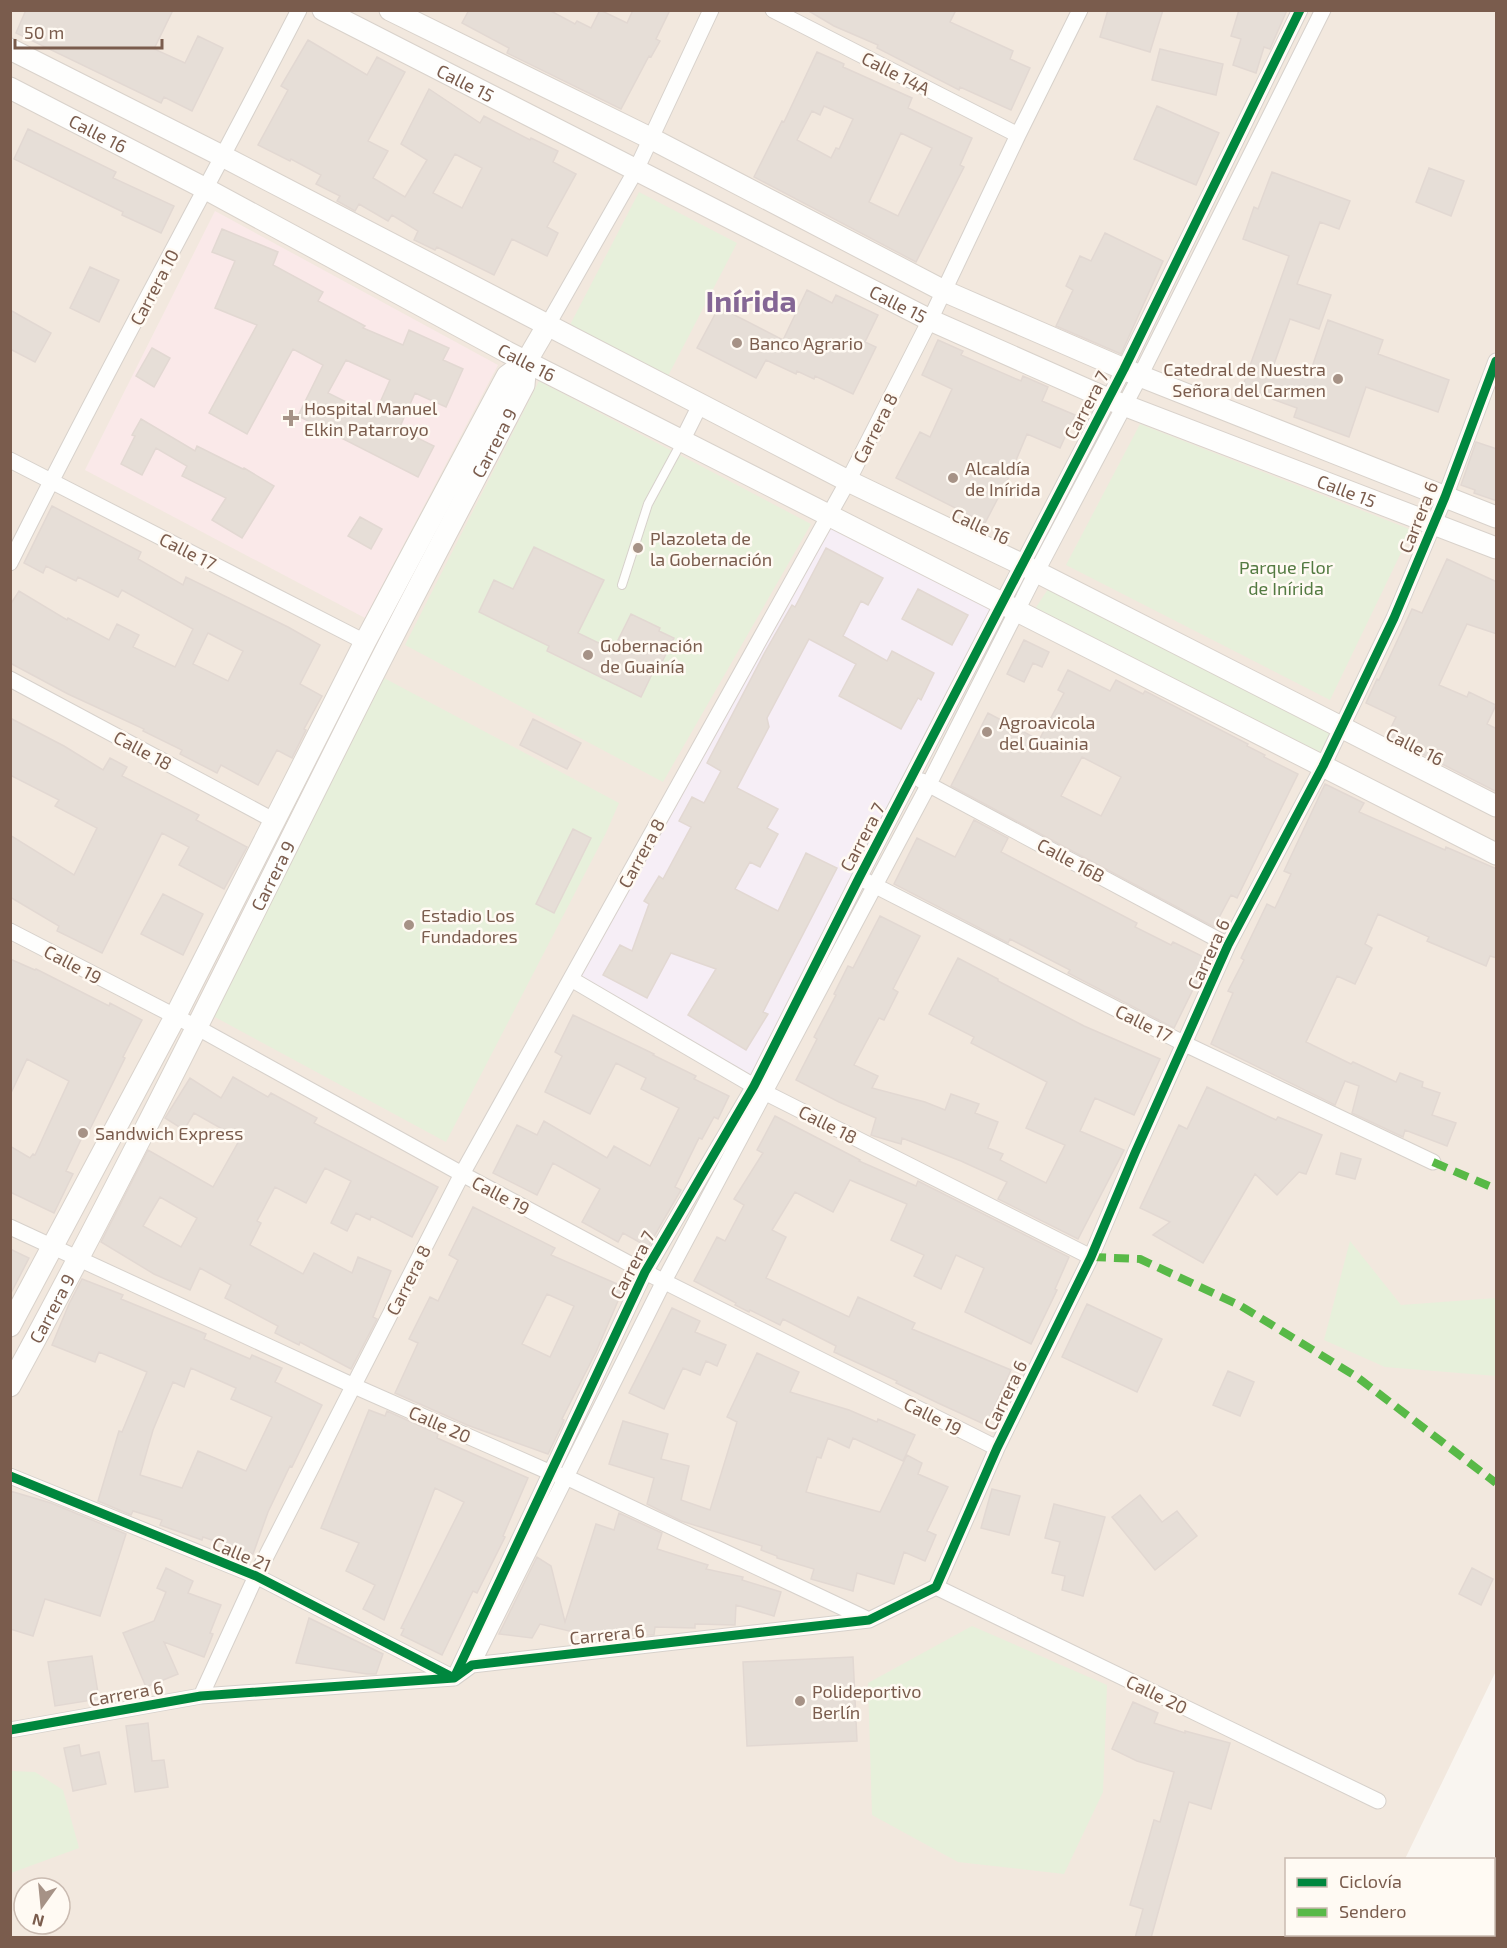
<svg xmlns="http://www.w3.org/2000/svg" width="1507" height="1948" font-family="'Exo 2',sans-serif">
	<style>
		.residential { fill: #f2e8de; fill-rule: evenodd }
		.education { fill: #f6eef6 }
		.medical { fill: #fae9e9 }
		.green { fill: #e7f0db; fill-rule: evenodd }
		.building { fill: #e6ded7; stroke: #e2d8d2; stroke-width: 1.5; fill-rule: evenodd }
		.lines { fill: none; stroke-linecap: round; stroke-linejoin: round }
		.lane-casing { stroke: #d7d1cb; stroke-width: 10 }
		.street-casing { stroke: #d7d1cb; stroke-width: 17 }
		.secondary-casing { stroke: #d9d2cb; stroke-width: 23 }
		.lane { stroke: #fefefd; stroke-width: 8 }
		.street { stroke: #fefefd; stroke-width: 15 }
		.secondary { stroke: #fefefd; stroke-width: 21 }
		.quiet { stroke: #58b947; stroke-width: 8; stroke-dasharray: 15 8; stroke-linecap: butt }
		.cycleway-casing { stroke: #fffaf3; stroke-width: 13 }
		.cycleway { stroke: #00873e; stroke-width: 9 }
		.poi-dot { fill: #a69286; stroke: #fffaf3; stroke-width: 2 }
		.labels { text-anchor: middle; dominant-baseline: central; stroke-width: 5; stroke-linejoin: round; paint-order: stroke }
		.street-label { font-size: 18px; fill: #7a5c4d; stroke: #fffaf3 }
		.poi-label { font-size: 18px; fill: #7a5c4d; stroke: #fffaf3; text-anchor: start }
		.park-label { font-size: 18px; fill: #537a41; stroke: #fffaf3 }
		.town-label { font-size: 30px; font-weight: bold; fill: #846695; stroke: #fffaf3 }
	</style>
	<rect width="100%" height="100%" fill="#f9f5f0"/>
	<path class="residential" d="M11 11H1496V1671L1405 1859 1286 1860V1934L1369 1935 1367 1937 11 1938ZM24 1888H60V1924H24Z"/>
	<path class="education" d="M821 520 992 610 750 1078 568 981Z"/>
	<path class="medical" d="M215 211 498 365 365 618 85 470Z"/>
	<path class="green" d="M639 192 737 243 668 376 570 325Z
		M539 381 811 524 663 782 405 645ZM560 624 629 658 616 685 547 652Z
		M1140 424 1412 530 1330 700 1066 565Z
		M1052 583 1336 729 1322 762 1031 615Z
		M384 678 619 803 606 833 446 1142 213 1016Z
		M1350 1241 1401 1305 1496 1298V1376L1385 1367 1324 1340Z
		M972 1626 1107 1685 1103 1792 1064 1874 958 1862 872 1815 868 1683Z
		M11 1771 35 1772 63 1790 79 1848 11 1873Z"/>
	<path class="building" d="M26 10H173L154 49 185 63 198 36 223 48 192 111 164 97 161 103 16 33Z
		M469 10H549L575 24 577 21 591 28 600 10 627 23 633 10H670L656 39 660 41 651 57 649 56 621 109 507 53 509 48 462 23Z
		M807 10H956L950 22 1013 51 1010 59 1030 68 1011 110 960 87 959 90 877 48 878 45 834 26Z
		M1108 10H1163L1150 52 1100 37Z
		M1239 10H1287L1270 49 1264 47 1256 73 1233 65 1241 39 1231 36Z
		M308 40 367 75 377 57 405 72 368 141 388 151 373 178 405 197 427 160 401 144 429 89 480 123 484 116 530 140 531 138 558 151 553 162 576 174 547 227 558 233 547 256 512 239 494 275 437 247 435 250 414 240 418 231 392 215 388 221 359 204 355 211 337 201 340 196 316 184 321 175 291 159 290 161 258 145 288 90 281 86ZM455 154 482 168 462 208 433 193Z
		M1160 49 1223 64 1216 95 1152 80Z
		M817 52 844 64 843 67 912 98 908 108 972 138 960 165 964 167 916 262 754 177 782 121 784 122ZM824 106 853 119 839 149 836 148 831 158 797 140 812 111 820 115ZM901 133 932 148 898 216 869 202Z
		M1157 106 1219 133 1196 185 1134 159Z
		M28 129 116 172 113 178 174 206 161 233 122 215 123 212 14 159Z
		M1429 168 1464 181 1451 216 1416 202Z
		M1272 172 1350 201 1339 229 1320 222 1297 284 1331 295 1319 329 1290 319 1273 367 1308 379 1328 320 1383 340 1378 354 1449 380 1438 412 1366 387 1349 437 1294 417 1297 408 1242 388 1289 256 1243 239 1254 207 1258 209Z
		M222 229 278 252 273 265 323 292 318 301 365 326 363 328 403 345 409 330 449 348 443 360 463 369 446 407 415 393 399 429 434 446 418 477 298 416 323 365 293 349 247 434 209 413 257 325 215 308 235 261 212 252ZM346 360 390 380 374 416 328 393Z
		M1105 233 1163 261 1121 354 1056 326 1073 290 1066 286 1080 256 1091 261Z
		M90 267 119 280 99 322 70 308Z
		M807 290 832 303 836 295 878 315 865 342 876 347 853 394 815 376 814 379 797 371 796 374 766 360 756 378 697 348 719 307 783 340Z
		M10 310 51 333 35 362 10 349Z
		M938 340 963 351 961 355 1021 381 1023 376 1048 387 1042 401 1075 415 1060 448 1027 434 1009 477 985 523 896 478 920 432 930 437 952 389 922 375Z
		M152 348 170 358 154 387 136 376Z
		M141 419 195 451 197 446 243 469 244 468 274 486 242 538 212 520 226 498 182 476 187 466 156 448 142 475 121 464 135 436 132 435Z
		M1476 442 1497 449V501L1474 493 1475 490 1461 485Z
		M52 506 141 552 138 559 183 585 186 577 288 627 320 645 300 684 322 696 304 729 306 730 292 758 277 750 258 785 221 765 217 773 180 754 182 750 143 731 144 729 68 694 10 663V605L19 591 67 620 68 618 109 640 117 624 139 635 133 647 175 667 193 629 122 590 118 597 78 577 76 581 46 566 43 573 24 563ZM208 633 243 651 228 681 193 664Z
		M360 517 382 529 371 549 348 536Z
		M534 547 604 580 578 633 613 650 631 614 660 628 659 631 674 638 657 672 654 670 641 697 547 651 549 646 479 612 494 580 513 589Z
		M826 548 883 578 868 605 861 601 843 636 887 661 892 651 934 673 921 700 918 698 901 729 839 696 856 664 809 639 767 718 769 727 737 788 778 809 767 828 778 834 760 867 750 862 735 889 778 911 806 853 837 868 763 1012 768 1014 746 1050 688 1015 716 969 671 953 647 998 603 975 620 945 632 951 649 904 644 901 659 876 663 879 691 827 679 821 692 797 704 803 721 771 707 763 765 652 792 605 795 607Z
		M1447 559 1497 582V634L1467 624 1439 685 1467 697 1469 692 1496 705 1487 724 1497 729V792L1387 736 1396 717 1366 703 1377 679 1379 680 1412 609 1422 613Z
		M918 589 968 615 952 645 902 619Z
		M1024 640 1049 652 1042 667 1033 663 1024 682 1007 674Z
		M1068 670 1110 691 1116 680 1143 694 1145 691 1248 744 1247 746 1265 755 1264 757 1298 774 1237 898 1231 895 1214 927 951 786 988 713 1039 740 1064 693 1058 690ZM1082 757 1121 777 1101 816 1061 796Z
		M10 718 64 746 103 770 110 758 127 767 122 776 199 815 196 820 247 847 224 889 179 865 189 847 162 833 102 953 57 931 59 926 10 897V835L74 875 97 828 55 806 59 800 10 775Z
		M533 719 581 743 567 769 520 745Z
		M1325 784 1364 803 1359 812 1445 850 1446 847 1497 869V958L1490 956 1486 966 1427 941 1429 937 1378 914 1365 944 1372 948 1355 984 1337 976 1306 1042 1351 1064 1353 1062 1396 1082 1400 1073 1423 1082 1422 1087 1440 1093 1432 1115 1456 1123 1447 1146 1405 1130 1403 1137 1352 1113 1359 1086 1345 1081 1335 1105 1211 1044 1233 993 1228 991 1244 960 1241 958 1267 904 1275 908 1291 874 1284 871Z
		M974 820 1008 838 1001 852 1137 923 1135 927 1171 945 1173 942 1208 959 1174 1028 1068 973 1070 970 1010 939 1008 943 894 884 917 838 955 857Z
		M573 829 591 838 554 913 536 904Z
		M163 894 203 914 183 955 141 934Z
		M880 916 920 936 893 989 898 992 884 1020 879 1018 854 1065 878 1076 872 1088 925 1102 945 1110 951 1094 979 1104 975 1113 998 1122 988 1148 1003 1154 1000 1160 1046 1183 1065 1145 1026 1128 1047 1082 971 1043 974 1037 929 1014 958 958 998 979V981L1084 1026 1160 1059 1134 1115 1095 1098 1080 1131 1124 1150 1078 1239 998 1199 1007 1182 961 1161 902 1138 901 1144 874 1136 871 1135 876 1118 839 1102 796 1080 817 1039 814 1037 836 995 834 994 848 966 853 968Z
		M10 959 35 970 36 969 109 1006 110 1003 142 1020 123 1057 125 1058 90 1129 87 1127 66 1171 73 1174 54 1213 10 1192V1146L30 1158 33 1154 35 1155 69 1081 27 1059 10 1095Z
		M573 1015 654 1054 653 1055 696 1076 694 1079 729 1096 718 1119 714 1117 702 1139 699 1138 675 1187 681 1190 648 1247 623 1233 618 1242 582 1222 600 1189 553 1163 537 1195 493 1173 517 1125 537 1135 544 1121 607 1158 614 1146 650 1166 679 1108 641 1089 646 1078 616 1063 590 1114 545 1092 562 1056 555 1052Z
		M233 1077 268 1097 271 1093 317 1118 314 1123 438 1187 412 1237 371 1216 370 1220 356 1213 347 1231 331 1223 351 1181 325 1168 306 1203 275 1187 257 1221 261 1223 250 1245 303 1274 314 1253 352 1273 358 1257 391 1271 373 1317 377 1319 351 1369 300 1342 299 1345 275 1333 278 1326 225 1298 231 1285 200 1268 190 1290 154 1274 101 1242 148 1150 213 1187 240 1139 194 1113 184 1130 165 1118 190 1078 221 1098ZM160 1197 197 1218 181 1247 143 1226Z
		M1207 1087 1276 1120 1278 1117 1322 1135 1306 1174 1299 1172 1277 1195 1255 1174 1203 1263 1153 1235 1170 1222 1140 1208 1179 1125 1187 1129Z
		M775 1116 860 1160 859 1161 916 1186 918 1181 1069 1257 1055 1289 1057 1290 1031 1344 965 1312 984 1268 956 1255 941 1289 914 1276 924 1255 891 1240 907 1204 850 1180 833 1212 795 1192 772 1230 786 1237 766 1278 849 1317 858 1297 915 1323 912 1329 1011 1370 986 1425 938 1403 896 1383 897 1381 834 1352 836 1346 783 1319 780 1325 750 1310 749 1312 735 1305 736 1303 694 1281 717 1237 725 1241 744 1205 734 1199 763 1153 757 1150Z
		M1341 1153 1361 1159 1355 1179 1336 1174Z
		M473 1207 555 1248 551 1255 624 1287 596 1352 562 1419 564 1420 562 1425 548 1454 467 1425 395 1393 418 1343 409 1339 430 1297 438 1301 458 1260 449 1255ZM547 1294 574 1306 550 1357 522 1344Z
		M10 1249 29 1258 10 1295Z
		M82 1279 123 1295 121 1299 206 1334 204 1339 250 1359 252 1355 282 1368 275 1382 322 1405 292 1467 290 1466 268 1512 253 1554 203 1537 202 1540 160 1525 162 1520 133 1511 131 1515 98 1501 119 1431 122 1432 147 1372 99 1352 95 1362 52 1345 69 1304ZM191 1368 236 1388 231 1399 272 1417 246 1471 198 1451 182 1488 140 1475 153 1430 173 1382 184 1387Z
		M1087 1304 1162 1339 1137 1392 1062 1357Z
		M672 1308 700 1321 695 1332 726 1345 717 1366 706 1361 700 1375 683 1368 664 1409 629 1393Z
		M757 1353 799 1372 790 1392 849 1410 877 1422 878 1419 915 1435 903 1461 853 1438 849 1448 828 1438 821 1458 817 1457 806 1492 880 1512 907 1455 922 1463 918 1474 948 1487 927 1531 936 1535 925 1561 904 1552 894 1584 857 1573 853 1591 811 1579 814 1569 777 1558V1556L761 1550 762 1546 681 1521 647 1504 654 1478 609 1464 623 1421 668 1434 661 1459 689 1466 681 1500 710 1510 737 1422 727 1417Z
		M1228 1371 1254 1382 1240 1416 1213 1405Z
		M369 1410 385 1416 387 1411 438 1434 437 1438 528 1478 503 1536 505 1537 477 1593 473 1591 442 1655 401 1635 404 1629 401 1628 464 1502 435 1488 384 1620 363 1609 375 1585 346 1571 359 1543 321 1528Z
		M992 1489 1020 1496 1009 1535 981 1528Z
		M10 1491 51 1503 126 1534 100 1616 45 1599 33 1636 10 1629Z
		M1140 1495 1162 1522 1177 1511 1197 1536 1155 1570 1112 1517Z
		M1054 1504 1105 1517 1083 1596 1062 1590 1065 1576 1052 1573 1060 1542 1045 1538Z
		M619 1513 662 1533 657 1549 708 1565 706 1569 743 1577 742 1580 781 1592 774 1616 736 1605 735 1625 695 1624V1628L655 1627 654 1635H578V1633L540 1624 532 1638 499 1634 537 1557 551 1566 565 1622 596 1524 614 1530Z
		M166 1568 193 1581 188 1593 221 1605 210 1633 213 1634 204 1657 164 1642 178 1674 146 1687 123 1633 154 1621 166 1592 157 1588Z
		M1472 1568 1493 1579 1481 1605 1459 1594Z
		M309 1618 383 1654 376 1674H367L296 1663Z
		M92 1656 99 1699 55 1706 48 1662Z
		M853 1657 857 1741 747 1746 743 1662Z
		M1133 1702 1158 1713 1154 1723 1185 1733V1731L1230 1743 1211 1809 1189 1802 1151 1938H1135L1143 1909 1130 1905 1154 1820 1160 1822 1174 1772 1137 1761 1112 1749Z
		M148 1723 152 1761 164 1760 168 1787 135 1792 126 1726Z
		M79 1745 81 1756 99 1752 106 1784 73 1791 64 1748Z"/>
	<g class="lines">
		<defs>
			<path id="lane" d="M622 585 648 504 681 443"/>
			<path id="street" d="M773 10 1018 135
				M547 326 636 170 711 10
				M682 441 700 405
				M10 460 365 642
				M10 563C102 377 204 195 299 10
				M10 679 275 821
				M922 781 1228 945
				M866 881 1185 1044 1433 1162
				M10 931 198 1028 462 1174 645 1272 997 1448
				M571 979 766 1093 1091 1257
				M10 1227 354 1386 549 1472 566 1477 869 1620
				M10 1476 256 1576 454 1678 645 1272 754 1086 859 878 1124 369 1300 10
				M936 1587 1378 1801
				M472 1665 664 1281 929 784 1037 571 1140 376 1323 10
				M201 1696 256 1576 462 1174 848 481 930 320 1018 135 1080 10
				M10 1730 201 1696 454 1678 472 1665 869 1620 936 1587 997 1448 1091 1257 1135 1153 1228 945 1323 766 1394 618 1445 497 1496 361"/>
			<g id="secondary">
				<path id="s1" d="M323 10 930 320 1108 399 1496 548"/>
				<path d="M390 10 652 139 944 291 1140 376 1496 517"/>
				<path d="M10 49 224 157 848 481 1021 564 1496 806"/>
				<path id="s2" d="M10 88 206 189 507 352 1496 854"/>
				<path d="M10 1326 175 1017 365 642 507 376 526 362 547 326"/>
				<path id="s3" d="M10 1386C135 1157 248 923 365 691 417 588 471 487 524 385L526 362"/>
			</g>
		</defs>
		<use href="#lane" class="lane-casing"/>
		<use href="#street" class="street-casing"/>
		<use href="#secondary" class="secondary-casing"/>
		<use href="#lane" class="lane"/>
		<use href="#street" class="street"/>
		<use href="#secondary" class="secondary"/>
		<path class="quiet" d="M1433 1162 1496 1189
			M1091 1257 1140 1259 1241 1306 1357 1377 1496 1483"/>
		<defs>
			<path id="cycleway" d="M10 1476 256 1576 454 1678 645 1272 754 1086 859 878 1124 369 1300 10
				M10 1730 201 1696 454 1678 472 1665 869 1620 936 1587 997 1448 1091 1257 1135 1153 1228 945 1323 766 1394 618 1445 497 1496 361"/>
		</defs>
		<use href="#cycleway" class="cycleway-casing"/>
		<use href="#cycleway" class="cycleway"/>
	</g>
	<g class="poi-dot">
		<circle cx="737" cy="343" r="6"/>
		<circle cx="1338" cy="379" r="6"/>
		<path d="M288 409h6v6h6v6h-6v6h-6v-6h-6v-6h6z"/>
		<circle cx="953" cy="478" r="6"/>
		<circle cx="638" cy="548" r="6"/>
		<circle cx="588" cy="655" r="6"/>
		<circle cx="987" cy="732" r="6"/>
		<circle cx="409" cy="925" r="6"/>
		<circle cx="83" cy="1133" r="6"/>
		<circle cx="800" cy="1701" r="6"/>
	</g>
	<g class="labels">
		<g class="street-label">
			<text transform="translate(896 73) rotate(27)">Calle 14A</text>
			<text stroke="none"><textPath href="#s1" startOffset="160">Calle 15</textPath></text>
			<text stroke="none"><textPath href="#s2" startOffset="99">Calle 16</textPath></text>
			<text transform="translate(154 287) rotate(-62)">Carrera 10</text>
			<text stroke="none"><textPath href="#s1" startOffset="646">Calle 15</textPath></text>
			<text stroke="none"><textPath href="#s2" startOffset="585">Calle 16</textPath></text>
			<text transform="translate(1086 405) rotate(-62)">Carrera 7</text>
			<text transform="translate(875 428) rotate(-63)">Carrera 8</text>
			<text stroke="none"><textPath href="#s3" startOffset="1060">Carrera 9</textPath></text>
			<text stroke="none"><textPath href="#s1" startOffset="1132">Calle 15</textPath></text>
			<text transform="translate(1418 517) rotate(-68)">Carrera 6</text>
			<text transform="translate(981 526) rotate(25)">Calle 16</text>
			<text transform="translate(188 551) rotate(27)">Calle 17</text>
			<text transform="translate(1415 746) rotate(27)">Calle 16</text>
			<text transform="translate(143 750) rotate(28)">Calle 18</text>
			<text transform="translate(862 837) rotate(-62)">Carrera 7</text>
			<text transform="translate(641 853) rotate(-61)">Carrera 8</text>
			<text transform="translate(1071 860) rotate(28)">Calle 16B</text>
			<text stroke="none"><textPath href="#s3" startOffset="574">Carrera 9</textPath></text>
			<text transform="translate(1208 954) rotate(-65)">Carrera 6</text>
			<text transform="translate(73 964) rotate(28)">Calle 19</text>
			<text transform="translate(1144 1023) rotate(27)">Calle 17</text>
			<text transform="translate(828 1124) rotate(27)">Calle 18</text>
			<text transform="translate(501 1195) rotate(28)">Calle 19</text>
			<text transform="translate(632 1265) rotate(-62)">Carrera 7</text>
			<text transform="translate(408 1280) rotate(-63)">Carrera 8</text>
			<text stroke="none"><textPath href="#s3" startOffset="88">Carrera 9</textPath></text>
			<text transform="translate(1005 1395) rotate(-64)">Carrera 6</text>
			<text transform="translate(933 1416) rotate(27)">Calle 19</text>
			<text transform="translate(440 1424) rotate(24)">Calle 20</text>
			<text transform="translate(242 1554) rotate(23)">Calle 21</text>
			<text transform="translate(607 1634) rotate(-6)">Carrera 6</text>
			<text transform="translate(126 1693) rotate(-10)">Carrera 6</text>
			<text transform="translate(1157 1694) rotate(26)">Calle 20</text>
		</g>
		<g class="poi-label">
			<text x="749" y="343">Banco Agrario</text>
			<text x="1326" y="369" text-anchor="end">Catedral de Nuestra<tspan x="1326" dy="21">Señora del Carmen</tspan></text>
			<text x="304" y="408">Hospital Manuel<tspan x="304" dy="21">Elkin Patarroyo</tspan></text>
			<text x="965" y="468">Alcaldía<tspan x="965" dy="21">de Inírida</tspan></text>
			<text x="650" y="538">Plazoleta de<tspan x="650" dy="21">la Gobernación</tspan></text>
			<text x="600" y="645">Gobernación<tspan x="600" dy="21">de Guainía</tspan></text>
			<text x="999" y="722">Agroavicola<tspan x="999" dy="21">del Guainia</tspan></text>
			<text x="421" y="915">Estadio Los<tspan x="421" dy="21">Fundadores</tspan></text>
			<text x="95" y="1133">Sandwich Express</text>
			<text x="812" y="1691">Polideportivo<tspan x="812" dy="21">Berlín</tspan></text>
		</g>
		<g class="park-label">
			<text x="1286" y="567">Parque Flor<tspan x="1286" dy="21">de Inírida</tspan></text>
		</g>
		<g class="town-label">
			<text x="751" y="300">Inírida</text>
		</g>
	</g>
	<rect width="1507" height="1948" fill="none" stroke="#7a5c4d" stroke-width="24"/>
	<rect x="1285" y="1858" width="210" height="78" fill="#fffaf3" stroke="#cabbb1" stroke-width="1.5"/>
	<rect x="1297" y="1878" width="30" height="9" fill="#00873e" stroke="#cabbb1" stroke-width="1.5"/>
	<text x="1339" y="1888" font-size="18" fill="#7a5c4d">Ciclovía</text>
	<rect x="1297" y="1908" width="30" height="9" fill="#58b947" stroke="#cabbb1" stroke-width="1.5"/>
	<text x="1339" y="1918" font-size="18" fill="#7a5c4d">Sendero</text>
	<g transform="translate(42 1906) rotate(195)"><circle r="28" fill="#fffaf3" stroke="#cabbb1" stroke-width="1.5"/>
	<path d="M0-4.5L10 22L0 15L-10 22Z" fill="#a69286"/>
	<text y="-9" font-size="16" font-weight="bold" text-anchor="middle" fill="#7a5c4d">N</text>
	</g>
	<path d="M15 39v9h147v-9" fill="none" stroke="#7a5c4d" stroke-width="3"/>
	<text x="24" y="39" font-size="18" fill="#7a5c4d" stroke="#fffaf3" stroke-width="4.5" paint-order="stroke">50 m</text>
</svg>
